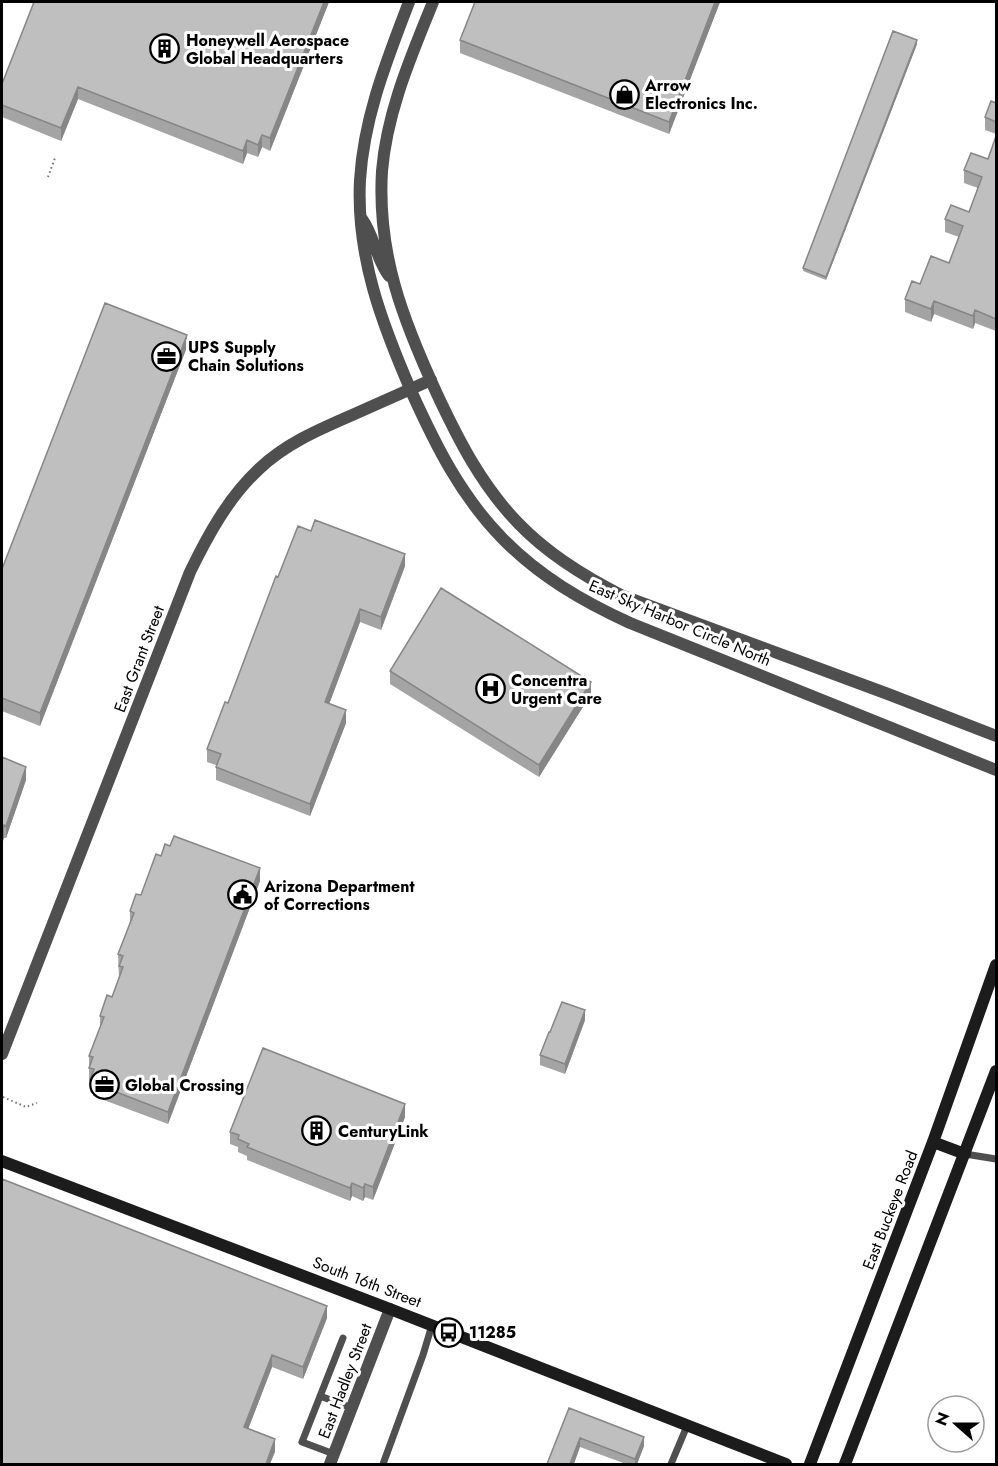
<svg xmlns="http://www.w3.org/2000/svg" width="998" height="1466" font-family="Jost,sans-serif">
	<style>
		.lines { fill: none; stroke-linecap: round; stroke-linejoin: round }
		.path { stroke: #717171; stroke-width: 2; stroke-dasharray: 1.5 3; stroke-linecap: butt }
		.service { stroke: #4f4f4f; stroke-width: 7 }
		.minor { stroke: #4f4f4f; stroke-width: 12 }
		.tertiary { stroke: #4f4f4f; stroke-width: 12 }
		.secondary { stroke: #1c1c1c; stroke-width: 12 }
		.wall { fill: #a4a4a4 }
		.shaded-wall { fill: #868686 }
		.building { fill: #bfbfbf; stroke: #868686; stroke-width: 1.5 }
		.labels { text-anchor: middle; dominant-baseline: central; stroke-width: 6; stroke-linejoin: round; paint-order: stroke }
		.poi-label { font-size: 16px; font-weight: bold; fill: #000; stroke: #fff; text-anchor: start }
		.street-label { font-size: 16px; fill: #000; stroke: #fff }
	</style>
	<rect width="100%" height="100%" fill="#fff"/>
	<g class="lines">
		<path class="path" d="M48 177 55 158
			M3 1097 26 1107 37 1103"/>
		<path class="service" d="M965 1154 996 1159
			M320 1396 352 1408
			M334 1454 302 1442 343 1338
			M383 1464 423 1355 432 1325
			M671 1464 687 1426"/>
		<path class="minor" d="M2 1054 190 572C208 535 228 498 259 469 285 444 318 430 350 416 377 404 404 392 431 380
			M330 1464 390 1309"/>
		<path class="tertiary" d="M409 2C387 60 364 116 360 180 356 256 382 324 412 393 436 446 461 496 502 538 539 576 582 601 630 623L996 770
			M433 2C411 57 387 111 382 171 377 254 403 320 437 394 459 441 482 486 519 524 549 555 585 577 623 596L888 694 996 736
			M362 219C375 237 375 257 389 276"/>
		<path class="secondary" d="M933 1142 965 1154
			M2 1161 390 1309 786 1464
			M810 1464 933 1142 996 965
			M845 1464 996 1071"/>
	</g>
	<path class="wall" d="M34 2H329L270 151 262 147 258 157 247 153 243 164 78 99 61 141 2 117V84Z
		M475 2H720L669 134 460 53V40Z
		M917 44 826 280 803 271V268Z
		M996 103V134L985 130V117Z
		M996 136V331L975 323 973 329 934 314 931 322 905 312V299L920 284 949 263 959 237 945 232V219L969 212 978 188 964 183V170L988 159Z
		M187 347 40 726 2 711V569Z
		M405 566 381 630 360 622 329 704 346 723 310 816 216 780V765L207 762V749L228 703 278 577Z
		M390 671 591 694 539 777 390 684Z
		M2 757 26 780 6 838H4Z
		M260 881 168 1124 93 1096V1094L90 1092V1081L89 1080V1056L100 1028V1016L112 997 119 978 118 954 130 924V911L141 895Z
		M585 1020 565 1074 540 1065V1055L550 1032Z
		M405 1117 373 1200 365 1197 363 1201 352 1196 350 1201 247 1160V1156L238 1152V1147L230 1144V1132Z
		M327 1318 303 1379 272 1367 248 1429 275 1452 2 1464Z
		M569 1408 644 1446 637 1464H626L580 1447Z"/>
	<path class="shaded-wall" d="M324 2H329L270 151V138Z
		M715 2H720L669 134V122Z
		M917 40V44L826 280V277Z
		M78 87V99L61 141V128Z
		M262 135V147L258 157V145Z
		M247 140V153L243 164V151Z
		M934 301V314L931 322V309Z
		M975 310V323L973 329V316Z
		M187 335V347L40 726V713Z
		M405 554V566L381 630V617Z
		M360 609V622L325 715V702Z
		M591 682V694L539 777V765Z
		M346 710V723L310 816V804Z
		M26 767V780L6 838V826Z
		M4 825V838L2 844V832Z
		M260 868V881L168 1124V1112Z
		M585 1010V1020L565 1074V1064Z
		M405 1104V1117L373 1200V1187Z
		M352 1183V1196L350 1201V1188Z
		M365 1184V1197L363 1201V1188Z
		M327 1306V1318L303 1379V1367Z
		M272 1355V1367L244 1440V1427Z
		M644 1437V1446L637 1464H635V1459Z
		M580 1438V1447L574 1464H570Z
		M275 1439V1452L270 1464H266Z"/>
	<path class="building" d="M34 2H324L270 138 262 135 258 145 247 140 243 151 78 87 61 128 2 105V84Z
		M475 2H715L669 122 460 40Z
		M893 31 917 40 826 277 803 268Z
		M991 101 996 103V122L985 117Z
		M996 136V319L975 310 973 316 934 301 931 309 905 299 912 281 920 284 931 256 949 263 963 226 945 219 951 205 969 212 982 177 964 170 971 153 988 159Z
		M105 303 187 335 40 713 2 698V569Z
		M315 520 405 554 381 617 360 609 325 702 346 710 310 804 216 767 221 754 207 749 225 702 228 703 276 576 278 577 298 526 311 531Z
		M441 588 591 682 539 765 390 671Z
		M2 757 26 767 6 826 4 825 2 832Z
		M174 836 260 868 168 1112 93 1083 94 1081 90 1080 94 1069 89 1068 93 1057 89 1056 104 1017 100 1016 107 995 112 997 123 967 119 966 123 956 118 954 134 913 130 911 136 894 141 895 156 854 161 856 165 844 170 846Z
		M562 1002 585 1010 565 1064 540 1055 549 1032H550Z
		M263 1048 405 1104 373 1187 365 1184 363 1188 352 1183 350 1188 247 1147 249 1144 238 1139 239 1135 230 1132Z
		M2 1179 327 1306 303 1367 272 1355 244 1427 275 1439 266 1464H2Z
		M569 1408 644 1437 635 1459 580 1438 570 1464H547Z"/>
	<defs>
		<symbol id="building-ring" viewBox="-11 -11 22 22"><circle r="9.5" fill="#fff" stroke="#000" stroke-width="1.5"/><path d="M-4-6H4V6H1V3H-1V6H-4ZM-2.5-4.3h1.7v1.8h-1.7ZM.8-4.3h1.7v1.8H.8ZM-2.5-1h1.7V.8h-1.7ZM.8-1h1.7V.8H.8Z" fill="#000"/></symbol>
		<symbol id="shop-ring" viewBox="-11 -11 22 22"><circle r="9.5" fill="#fff" stroke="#000" stroke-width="1.5"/><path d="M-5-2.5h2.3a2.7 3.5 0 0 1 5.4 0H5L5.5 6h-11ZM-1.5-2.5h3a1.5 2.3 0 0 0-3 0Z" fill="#000"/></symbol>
		<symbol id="office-ring" viewBox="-11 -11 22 22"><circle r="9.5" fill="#fff" stroke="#000" stroke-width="1.5"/><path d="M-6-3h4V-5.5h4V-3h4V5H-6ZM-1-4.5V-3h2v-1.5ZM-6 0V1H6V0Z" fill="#000"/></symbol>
		<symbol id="hospital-ring" viewBox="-11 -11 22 22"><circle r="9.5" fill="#fff" stroke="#000" stroke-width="1.5"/><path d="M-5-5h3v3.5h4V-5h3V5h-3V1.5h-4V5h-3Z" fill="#000"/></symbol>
		<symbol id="civic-ring" viewBox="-11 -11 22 22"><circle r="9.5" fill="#fff" stroke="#000" stroke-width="1.5"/><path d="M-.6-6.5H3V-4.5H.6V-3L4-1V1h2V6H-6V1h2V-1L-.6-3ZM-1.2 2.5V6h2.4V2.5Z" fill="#000"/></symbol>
		<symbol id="bus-ring" viewBox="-11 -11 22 22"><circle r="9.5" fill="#fff" stroke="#000" stroke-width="1.5"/><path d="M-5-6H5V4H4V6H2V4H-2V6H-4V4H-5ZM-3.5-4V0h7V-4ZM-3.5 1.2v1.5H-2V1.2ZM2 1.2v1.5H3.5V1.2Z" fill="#000"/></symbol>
	</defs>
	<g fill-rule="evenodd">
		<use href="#building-ring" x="148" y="32" width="33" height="33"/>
		<use href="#shop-ring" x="608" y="78" width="33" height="33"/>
		<use href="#office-ring" x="150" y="340" width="33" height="33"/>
		<use href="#hospital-ring" x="474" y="672" width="33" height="33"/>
		<use href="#civic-ring" x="226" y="878" width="33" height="33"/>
		<use href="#office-ring" x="88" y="1068" width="33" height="33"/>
		<use href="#building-ring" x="300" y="1114" width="33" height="33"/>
		<use href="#bus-ring" x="432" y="1316" width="33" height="33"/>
	</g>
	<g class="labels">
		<g class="poi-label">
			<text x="186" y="40">Honeywell Aerospace<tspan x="186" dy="18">Global Headquarters</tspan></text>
			<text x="645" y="85">Arrow<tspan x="645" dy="18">Electronics Inc.</tspan></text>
			<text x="188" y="347">UPS Supply<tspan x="188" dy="18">Chain Solutions</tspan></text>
			<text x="511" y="680">Concentra<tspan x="511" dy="18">Urgent Care</tspan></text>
			<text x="264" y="886">Arizona Department<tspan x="264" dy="18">of Corrections</tspan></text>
			<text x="125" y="1085">Global Crossing</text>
			<text x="338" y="1131">CenturyLink</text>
			<text x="469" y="1332">11285</text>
		</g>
		<g class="street-label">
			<text transform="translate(680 623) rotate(23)">East Sky Harbor Circle North</text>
			<text transform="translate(139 659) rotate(-69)">East Grant Street</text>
			<text transform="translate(890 1210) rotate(-69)">East Buckeye Road</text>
			<text transform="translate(367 1282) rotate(21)">South 16th Street</text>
			<text transform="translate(345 1381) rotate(-69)">East Hadley Street</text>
		</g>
	</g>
	<rect width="998" height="1466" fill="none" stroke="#000000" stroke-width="6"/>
	<g transform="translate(956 1424) rotate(291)"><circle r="28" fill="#ffffff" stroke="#999999" stroke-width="1.5"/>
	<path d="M0-4.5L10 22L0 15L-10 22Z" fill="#000000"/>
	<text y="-9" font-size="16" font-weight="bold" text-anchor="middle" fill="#000000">N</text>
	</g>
</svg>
